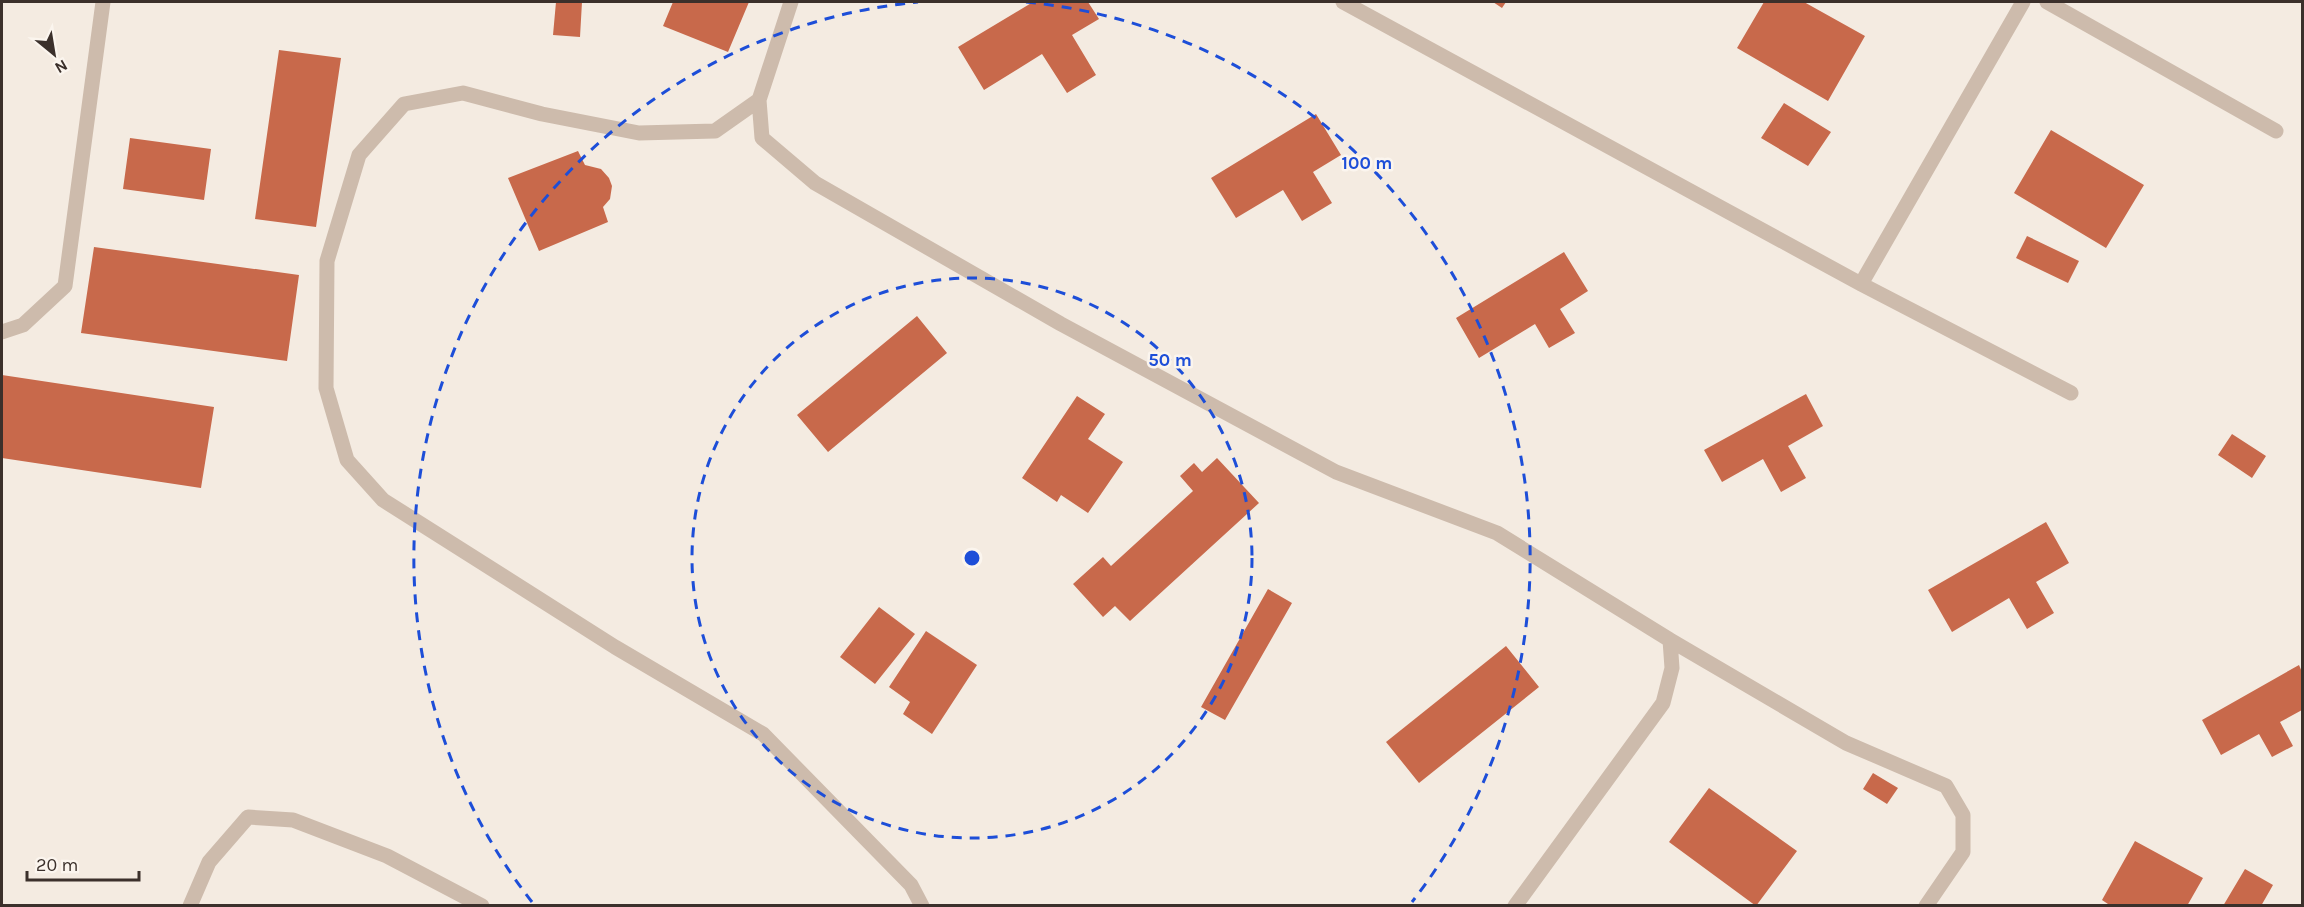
<svg xmlns="http://www.w3.org/2000/svg" width="2304" height="907" font-family="Karla,sans-serif">
	<style>
		.building { fill: #c8694b }
		.lines { fill: none; stroke-linecap: round; stroke-linejoin: round }
		.street { stroke: #cdbbac; stroke-width: 15 }
		.ring { fill: none; stroke: #1d4ed8; stroke-width: 3; stroke-dasharray: 10 8 }
		.centre { fill: #1d4ed8; stroke: #fbf5ee; stroke-width: 3 }
		.ring-label { font-size: 18px; text-anchor: middle; font-weight: bold; fill: #1d4ed8; stroke: #fbf5ee; stroke-width: 5; stroke-linejoin: round; paint-order: stroke }
	</style>
	<rect width="100%" height="100%" fill="#f4ebe1"/>
	<path class="building" d="M556 2H582L580 37 553 35Z
		M673 2H749L728 52 663 26Z
		M1033 2H1088L1099 19 1072 35 1096 75 1067 93 1042 54 984 90 958 47Z
		M1493 2H1506L1502 8Z
		M1764 2H1804L1865 36 1828 101 1737 48Z
		M279 50 341 58 316 227 255 219Z
		M1784 103 1831 132 1808 166 1761 138Z
		M1316 114 1341 155 1313 172 1332 203 1302 221 1283 190 1236 218 1211 178Z
		M2051 130 2144 185 2106 248 2014 193Z
		M130 138 211 149 204 200 123 189Z
		M578 151 585 165 601 169 609 178 612 186 610 199 603 207 608 222 539 251 508 178Z
		M2027 236 2079 261 2068 283 2016 258Z
		M94 247 299 275 287 361 81 333Z
		M1564 252 1588 291 1560 309 1575 333 1549 348 1535 324 1479 358 1456 318Z
		M917 316 947 353 828 452 797 415Z
		M2 375 214 407 201 488 2 458Z
		M1806 394 1823 426 1788 446 1806 478 1781 492 1763 459 1722 482 1704 450Z
		M1077 396 1105 414 1088 439 1123 462 1088 513 1061 495 1057 502 1022 478Z
		M2232 434 2266 456 2252 478 2218 455Z
		M1217 458 1259 503 1130 621 1115 606 1103 617 1073 584 1103 557 1111 566 1193 491 1180 476 1194 463 1202 472Z
		M2046 522 2069 563 2036 582 2054 613 2027 629 2009 598 1952 632 1928 590Z
		M1268 589 1292 603 1225 720 1201 707Z
		M879 607 915 634 875 684 840 657Z
		M926 631 977 665 932 734 903 714 910 702 889 687Z
		M1506 646 1539 687 1419 783 1386 742Z
		M2299 665 2302 672V710L2280 722 2293 746 2272 757 2259 734 2221 755 2202 720Z
		M1873 773 1898 788 1887 804 1863 789Z
		M1709 788 1797 851 1756 906 1669 842Z
		M2135 841 2203 878 2187 906H2111L2102 900Z
		M2245 869 2273 885 2261 906H2223Z"/>
	<g class="lines">
		<path class="street" d="M1343 2 1861 284 2071 393
			M2047 2 2276 131
			M759 100 791 2
			M1861 284 2023 2
			M2 332 23 325 65 286 103 2
			M190 906 209 862 248 817 293 820 387 856 482 906
			M922 906 911 885 763 734 615 647 383 500 347 460 326 388 327 261 359 155 404 104 463 93 542 114 639 133 715 131 759 100 762 138 815 183 1061 324 1336 472 1497 533 1670 640 1846 743 1946 786 1963 815V852L1926 906
			M1515 906 1663 703 1672 668 1670 640"/>
	</g>
	<g class="ring">
		<circle cx="972" cy="558" r="280"/>
		<path d="M532 902A559 559 0 0 1 918 2M1026 2A559 559 0 0 1 1412 902"/>
	</g>
	<circle cx="972" cy="558" r="9" class="centre"/>
	<g class="ring-label">
		<text x="1367" y="169">100 m</text>
		<text x="1170" y="366">50 m</text>
	</g>
	<rect width="2304" height="907" fill="none" stroke="#3b302b" stroke-width="6"/>
	<g transform="translate(54 54) rotate(150)" stroke="#fbf5ee" stroke-width="4.5" paint-order="stroke">
	<path d="M0-4.5L10 22L0 15L-10 22Z" fill="#3b302b"/>
	<text y="-9" font-size="16" font-weight="bold" text-anchor="middle" fill="#3b302b">N</text>
	</g>
	<path d="M27 871v9h112v-9" fill="none" stroke="#3b302b" stroke-width="3"/>
	<text x="36" y="871" font-size="18" fill="#3b302b" stroke="#fbf5ee" stroke-width="4.5" paint-order="stroke">20 m</text>
</svg>
